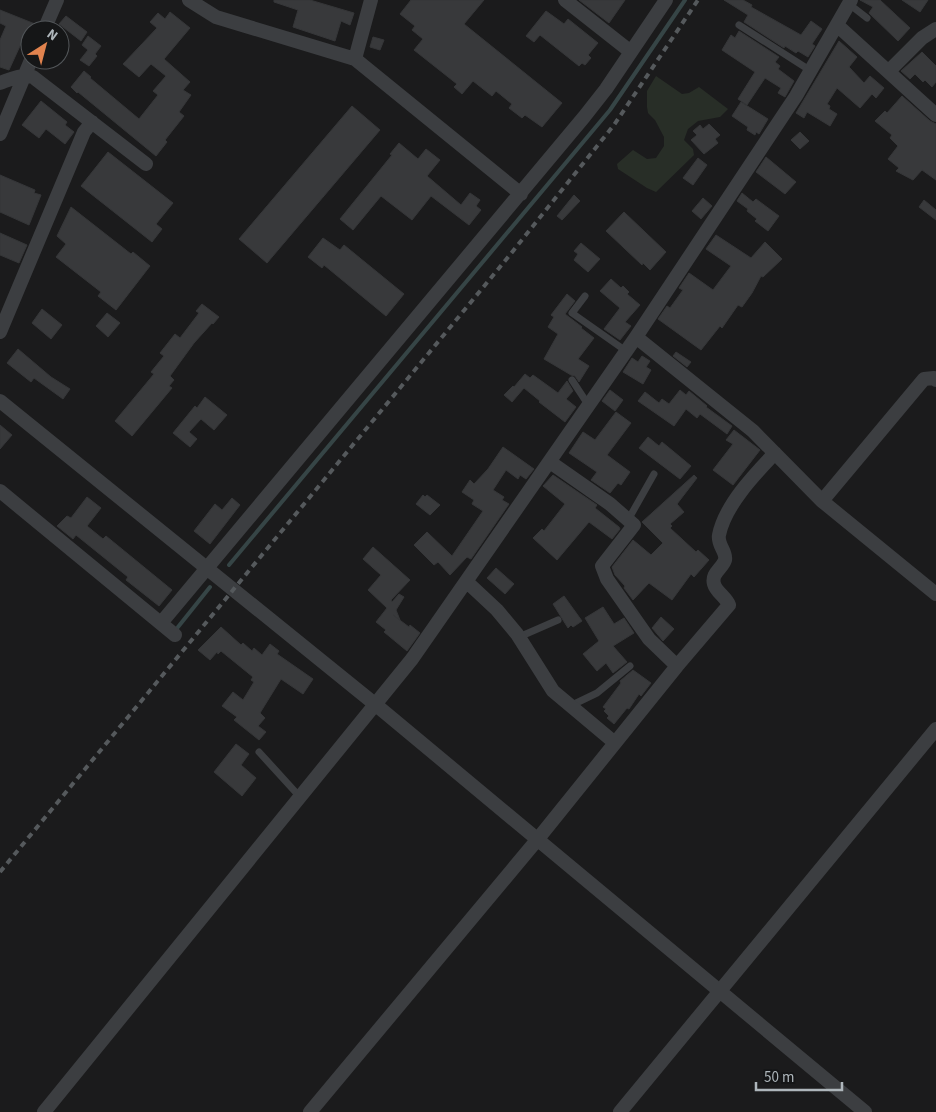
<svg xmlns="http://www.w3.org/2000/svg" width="936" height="1112" font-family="'Source Sans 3',sans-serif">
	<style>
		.green { fill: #282e27 }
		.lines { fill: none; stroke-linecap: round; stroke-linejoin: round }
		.stream { stroke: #364546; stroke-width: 4 }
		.building { fill: #38393b; stroke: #353638 }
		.lane { stroke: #3c3e41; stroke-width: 7 }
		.street { stroke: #3c3e41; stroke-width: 14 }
		.rail { stroke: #55595c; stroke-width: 4; stroke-dasharray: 6 5; stroke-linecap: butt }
	</style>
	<rect width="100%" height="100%" fill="#1b1b1c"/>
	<path class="green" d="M656 76 682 94 689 93 699 87 728 109 720 117 698 121 688 129 684 140 693 149 694 155 656 192 647 188 618 169 617 164 633 150 647 159 656 158 664 146V137L655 120 648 113 647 107V91Z"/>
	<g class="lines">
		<path class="stream" d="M229 565 610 110 685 0
			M178 627 210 587"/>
	</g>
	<path class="building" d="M274 0H310L354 13 350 25 341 21 335 41 293 27 298 10 274 2Z
		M411 0H484L464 24 562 103 542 127 525 115 522 118 509 108 512 104 496 91 492 96 473 81 462 94 454 87 457 84 414 50 423 39 412 30 415 26 400 14Z
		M579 0H625L609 23Z
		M724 0H743L752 5 751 7 801 35 811 21 822 29 812 44 815 46 808 57 798 51 796 53 785 46 784 48 744 22 748 15Z
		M860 0H880L910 28 898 41 869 13 873 7Z
		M902 0H928L920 12Z
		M0 10 35 24 33 30H30V37L25 35 9 70 0 67V40L6 26 0 23Z
		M546 11 564 24 568 19 598 43 588 55 591 58 585 65 582 63 579 66 540 35 534 42 526 36Z
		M170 12 190 28 164 59 190 82 183 90 191 95 179 112 184 116 165 140 167 142 156 156 78 92 77 93 71 87 84 71 91 77 90 78 139 119 158 95 153 91 166 76 151 64 139 77 123 64 157 28 150 22 158 13 165 19Z
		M66 16 87 32 81 41 59 24Z
		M739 31 779 57 775 62 780 66 778 69 794 81 785 97 778 93 781 88 765 78 747 105 738 99 755 72 722 50 731 35 735 38Z
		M88 36 101 46 95 54 97 56 89 66 80 60 88 50 82 45Z
		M373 37 384 40 380 50 370 47Z
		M839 41 857 57 849 67 864 83 870 76 884 88 876 98 872 94 860 108 837 88 827 104 830 106 829 109 837 114 830 126 807 112 804 118 796 113Z
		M922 52 936 66V82L932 87 925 80 923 82 915 74 910 79 901 71Z
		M902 96 930 121 936 124V180L922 170 913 180 896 171 899 168 888 159 898 146 890 138 892 135 875 121 885 111 887 113Z
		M41 101 67 122 65 125 74 132 65 144 46 129 39 138 22 125Z
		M741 102 768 119 759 134 756 132 755 135 747 130 748 127 732 116Z
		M352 106 380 130 267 263 239 239Z
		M709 124 720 135 715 139 718 143 704 154 691 140 697 135 693 131 700 125 703 129Z
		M800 132 809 141 800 149 791 140Z
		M399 143 418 159 426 149 440 160 427 176 461 205 470 193 480 200 476 206 481 210 469 225 431 196 412 220 381 196 353 230 340 219 392 155 390 154Z
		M108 152 173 203 156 224 162 229 152 242 81 186Z
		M766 157 796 182 785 194 756 172Z
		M698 158 707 165 693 185 683 178Z
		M0 175 35 190 34 193 41 195 29 225 0 212Z
		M742 193 753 202 756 199 779 216 768 231 755 221 757 219 747 211 748 209 737 201Z
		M574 195 580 201 562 220 557 216Z
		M703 198 712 206 701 219 692 211Z
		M924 200 936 210V220L919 207Z
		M71 207 131 254 133 252 150 266 116 310 98 296 101 292 56 257 66 244 57 236Z
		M624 212 666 252 650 270 643 263 642 265 606 231Z
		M0 233 27 245 19 263 0 255Z
		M716 235 751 258 765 242 782 259 763 277 761 276 752 293 742 307 738 305 722 328 720 326 701 350 658 319 667 306 670 308 683 290 679 288 689 273 713 290 731 266 706 249Z
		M323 238 340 250 344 245 404 294 386 316 324 265 322 268 308 257Z
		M581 243 600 259 588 272 574 260 578 254 574 251Z
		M611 279 621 288 623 286 629 292 627 294 640 305 625 322 631 326 620 340 604 329 620 308 600 291Z
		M567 294 575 301 565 314 582 327 581 328 594 338 578 359 589 366 579 382 575 376 571 375 544 359 558 334 548 327 554 317 551 315Z
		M202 304 219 317 213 324 212 323 194 343 170 376 174 380 169 386 172 388 132 436 115 421 154 374 151 372 164 356 160 353 175 334 180 338 199 313 196 311Z
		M42 309 62 325 51 339 32 323Z
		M107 313 120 323 108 337 96 326Z
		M18 349 51 377 70 389 63 399 34 378 31 382 7 363Z
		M676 352 691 362 687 367 673 356Z
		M642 356 650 361 646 367 651 370 643 384 623 372 632 358 638 362Z
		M525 374 530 378 533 375 558 393 567 381 573 391 566 399 576 407 565 422 539 402 540 401 524 388 512 402 504 395 513 386 514 387Z
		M610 390 623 400 615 411 602 401Z
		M680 390 686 395 689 391 707 406 706 407 732 426 727 434 700 414 697 418 686 409 674 426 638 401 645 392 659 403 662 399 669 404Z
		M205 397 227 415 214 430 201 419 189 432 197 439 190 447 173 433 195 406 197 408Z
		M616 412 631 423 607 455 630 472 621 485 618 483 610 493 591 480 597 472 569 453 583 432 595 440Z
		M0 425 12 435 0 449Z
		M734 430 760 450 733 485 713 470 733 444 726 440Z
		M648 437 659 446 662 442 691 466 680 479 639 448Z
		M503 447 534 469 526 479 520 475 518 479 506 470 493 490 504 497 502 500 509 504 471 559 467 557 450 575 438 562 434 565 414 545 427 532 452 556 483 511 472 504 474 500 462 492 470 480 474 484 488 469Z
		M553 475 597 505 595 508 619 527 620 529 612 539 589 522 557 560 533 538 542 529 544 531 565 504 543 486Z
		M694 475 697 478 677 504 684 512 670 524 672 526 670 528 696 552 698 550 709 560 694 577 691 574 672 600 649 583 633 600 624 588 625 586 615 575 612 567 633 540 651 555 663 543 642 522Z
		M423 495 425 497 427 495 440 505 430 515 416 504Z
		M87 497 101 508 87 526 103 539 106 536 172 590 159 606 126 580 128 577 76 535 73 539 57 526 67 516 71 518Z
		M232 498 240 505 210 544 194 531 215 504 222 510Z
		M373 547 410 580 391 600 392 602 399 594 404 597 396 610 400 620 393 615 409 627 410 625 420 633 407 651 384 632 386 630 376 622 387 608 368 590 381 575 363 559Z
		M496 568 514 584 505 594 487 578Z
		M564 596 582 621 573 627 571 625 568 628 553 604Z
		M603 607 614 624 624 618 634 633 613 646 627 662 613 673 606 663 597 671 583 654 599 641 585 618Z
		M661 617 674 629 663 641 652 628Z
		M221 627 241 645 243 643 252 651 254 648 262 655 270 644 279 651 277 654 313 679 303 694 281 679 260 713 265 718 258 726 266 732 259 740 234 720 237 717 222 706 233 692 243 700 254 682 251 680 253 677 221 651 218 654 217 652 210 660 198 650Z
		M633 670 651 683 641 696 639 694 629 709 627 708 614 724 607 718 609 716 604 711 606 709 603 707 621 683 620 681Z
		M236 744 249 754 241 765 256 778 242 796 214 772Z"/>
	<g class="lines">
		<path class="lane" d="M849 4 867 18
			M739 25 811 71
			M585 296 572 313 626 351
			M572 380 589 406
			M628 520 654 474
			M519 637 558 620
			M570 706 597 693 630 666
			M259 752 300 797"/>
		<path class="street" d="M189 0 216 17 355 59 521 194
			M565 0 631 52
			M838 26 936 115
			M44 30 57 0
			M355 59 371 0
			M889 71 922 38 936 29
			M0 83C11 79 20 74 33 77L146 164
			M0 134 31 60
			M0 332 84 132 92 122
			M636 337 753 431 822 501 936 594
			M0 401 376 705 865 1112
			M550 462 610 504 634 525 602 566 607 579 649 639 677 666
			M0 491 175 635
			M822 501 924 379 934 378 936 380
			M467 582 497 610 517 634 553 691 615 743
			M161 623 584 117 606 89 666 0
			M44 1112 412 659 636 337 796 96 851 0
			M310 1112 537 840 677 666 729 605C726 597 716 592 714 584 711 573 722 569 725 560 727 552 717 545 719 535 725 505 755 474 775 453
			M620 1112 936 729"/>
		<path class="rail" d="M0 872 509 256 614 125 698 0"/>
	</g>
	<g transform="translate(45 45) rotate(36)"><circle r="24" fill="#151617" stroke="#525659"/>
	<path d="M0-4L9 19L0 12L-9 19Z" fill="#e1834e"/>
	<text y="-8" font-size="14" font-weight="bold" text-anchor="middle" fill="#aeb6bb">N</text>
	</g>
	<path d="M756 1082v8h86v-8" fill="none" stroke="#aeb6bb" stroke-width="2.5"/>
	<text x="764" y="1082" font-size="15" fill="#aeb6bb" stroke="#151617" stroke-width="4" paint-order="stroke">50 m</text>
</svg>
